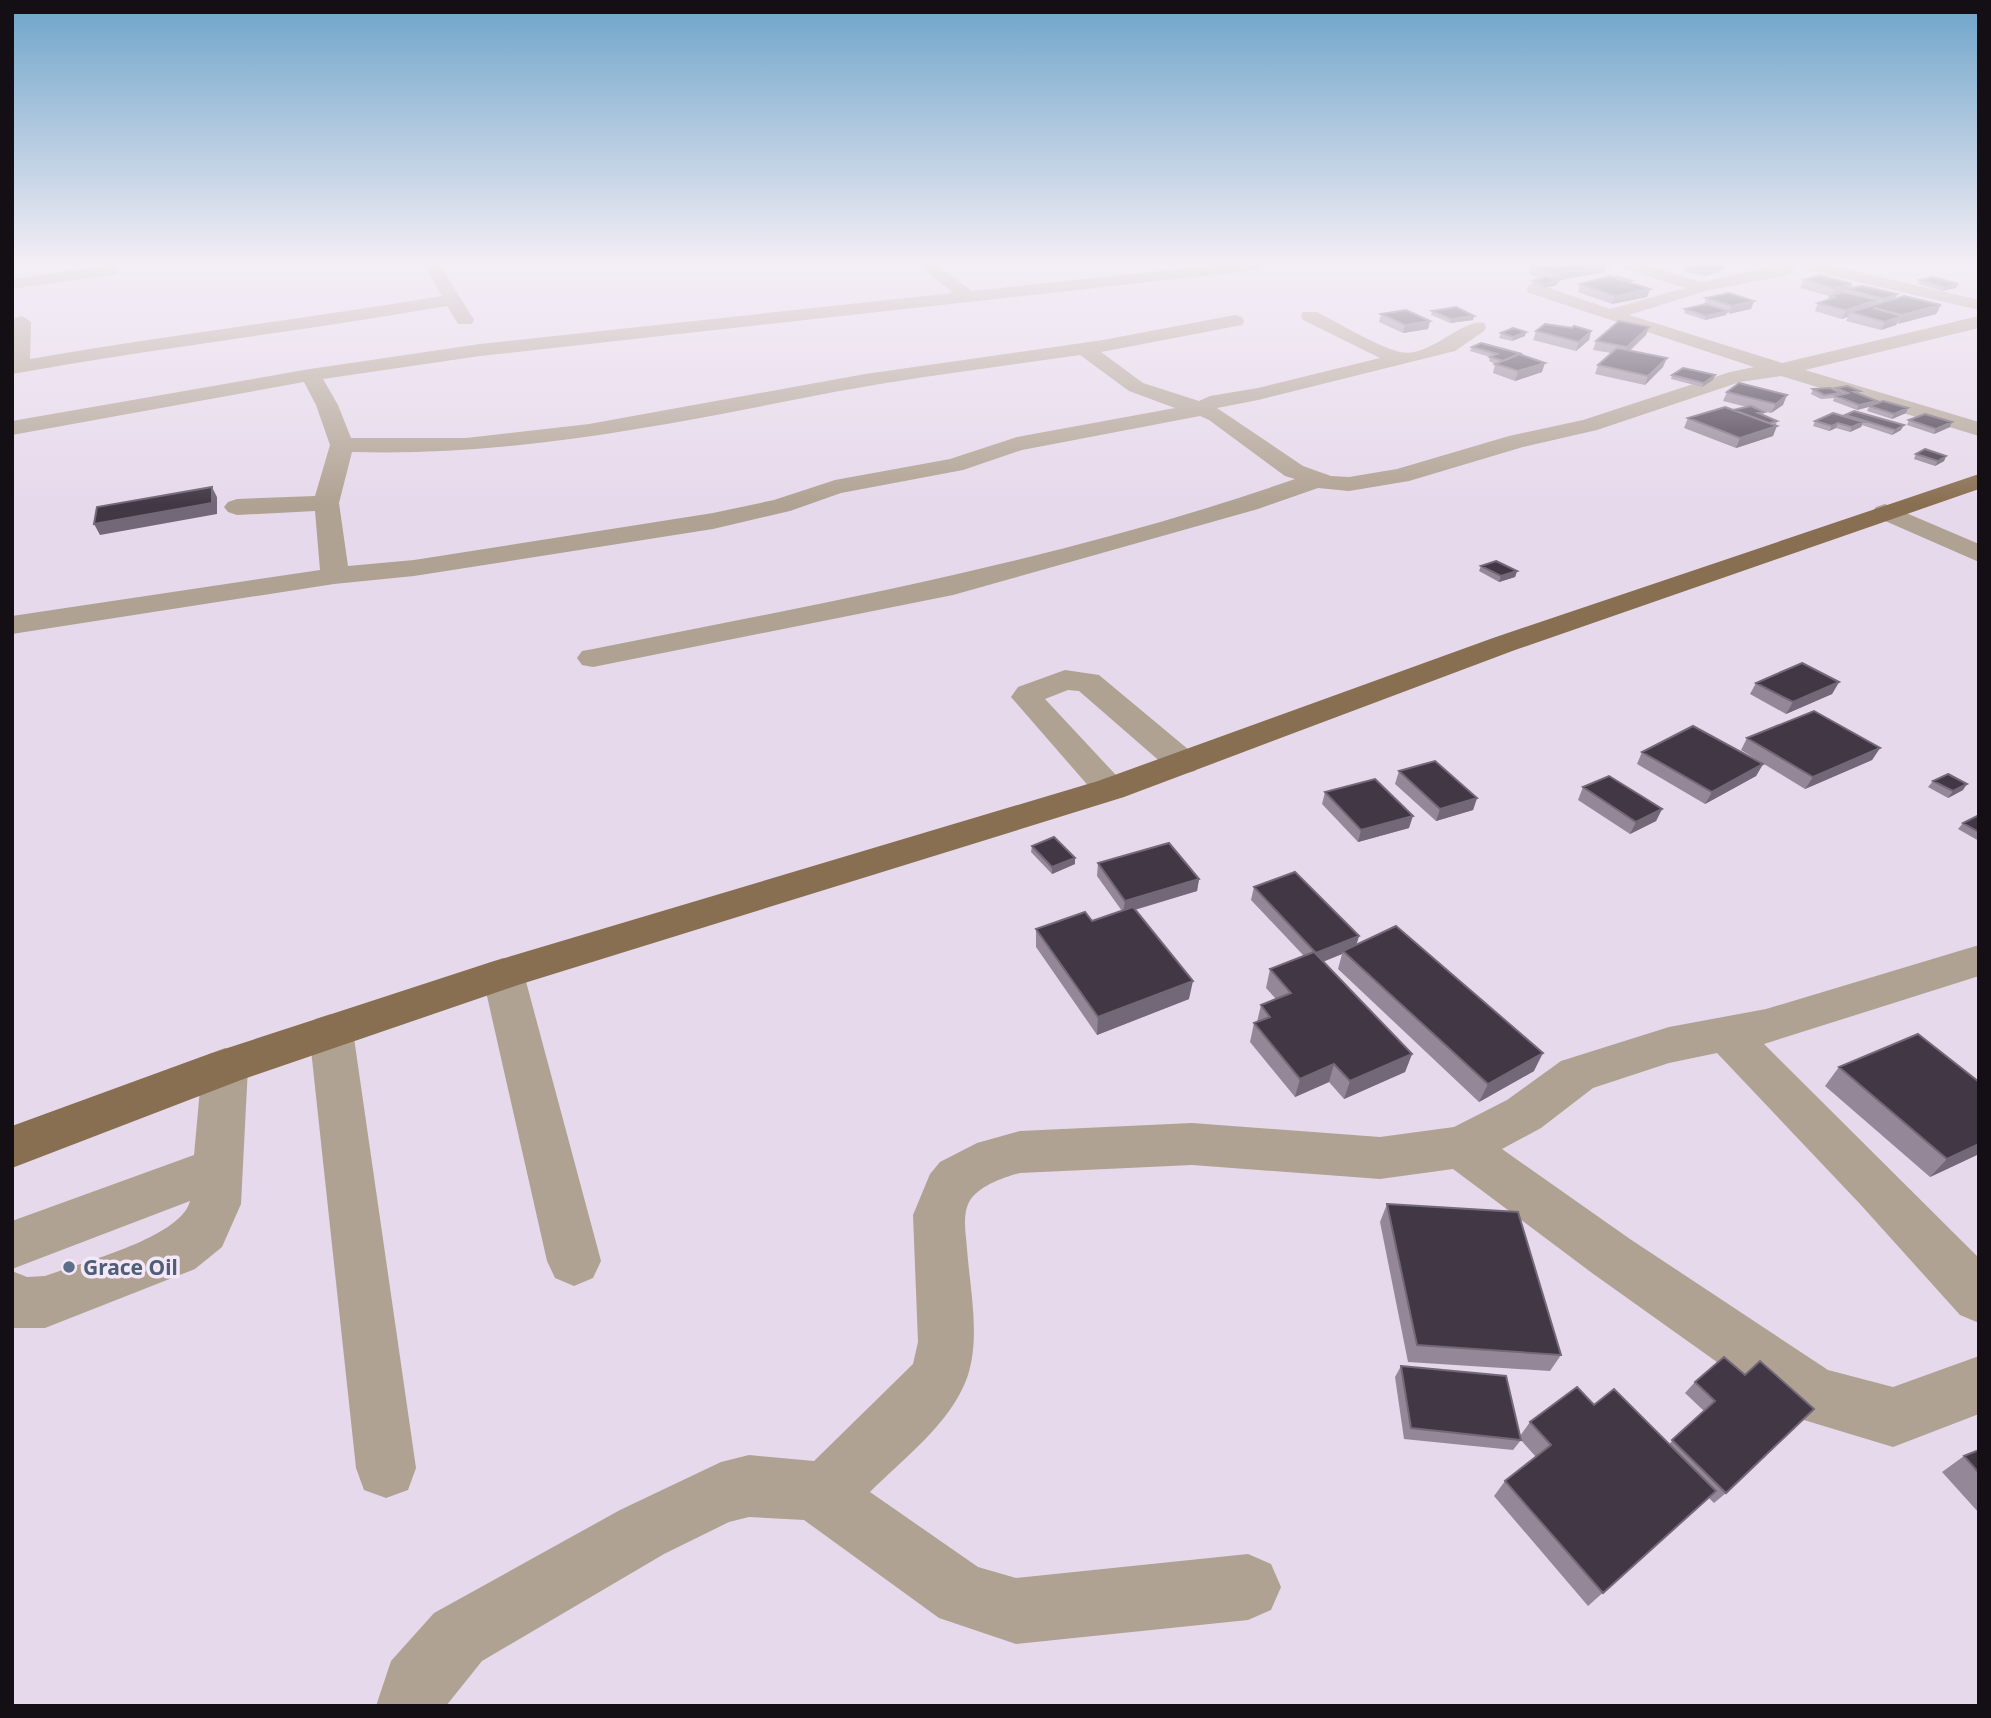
<svg xmlns="http://www.w3.org/2000/svg" width="1991" height="1718" font-family="'Noto Sans',sans-serif">
	<style>
		.lines { fill: none; stroke-linecap: round; stroke-linejoin: round }
		.minor { fill: #b0a292; fill-rule: evenodd }
		.major { fill: #896f51; fill-rule: evenodd }
		.wall { fill: #948898 }
		.shaded-wall { fill: #726877 }
		.building { fill: #413745; stroke: #726877; stroke-width: 2 }
		.service-dot { fill: #5c6f8a; stroke: #f3e7f8; stroke-width: 2.5 }
		.labels { text-anchor: middle; dominant-baseline: central; stroke-width: 7; stroke-linejoin: round; paint-order: stroke }
		.near-service-label { font-size: 21px; font-weight: bold; fill: #4e5e75; stroke: #f3e7f8; text-anchor: start }
	</style>
	<rect width="100%" height="100%" fill="#e6d9eb"/>
	<g class="lines">
		<path class="minor" d="M111 265 119 270 117 274 12 289V279Z
			M424 265H440L474 320 472 324H458L447 306C303 331 157 348 12 374V328L15 318 22 316 31 322 30 359C167 335 305 319 442 296Z
			M919 265H937L972 291 1216 265H1266L1258 270 480 356 323 379 338 405 351 438H466L589 424 865 374 1103 340 1235 315 1242 317 1244 321 1242 325 1101 352 1143 383 1199 401 1210 396 1258 388 1380 358 1303 320 1301 316 1303 312H1317C1339 323 1376 346 1400 352 1428 359 1463 318 1484 323L1486 327 1484 331 1455 351 1258 400 1217 408 1303 466 1331 476 1349 477 1397 469 1509 436 1583 420 1730 372 1754 367 1529 293 1526 289 1529 285H1541L1610 309 1685 288 1625 269 1623 265H1647L1701 282 1778 265H1794L1793 272 1783 276 1705 291 1629 315 1782 363 1979 316V328L1805 370 1979 422V436L1781 376 1740 382 1597 430 1523 447 1409 481 1349 491 1318 488 1258 509 953 595 593 667 582 665 577 658 582 651 593 649C829 602 1067 559 1295 479L1285 476 1209 420 1200 416 1022 450 963 470 841 493 790 511 713 529 414 576 334 584 12 634V616L320 570 315 511 237 515 228 512 224 507 228 502 237 499 315 496 330 445 316 405 304 382 12 435V421L310 369 480 344 953 293ZM1080 355 1129 391 1175 408 1017 437 950 459 835 480 774 500 713 513 414 560 348 566 339 503 352 452C516 457 674 423 834 392 916 377 998 367 1080 355Z
			M1801 265H1829L1979 300V310L1803 269Z
			M1885 504 1979 544V562L1876 517 1872 512 1876 507Z
			M1065 670 1099 675 1195 755 1200 763 1195 771 1183 774 1171 771 1079 691 1068 690 1045 699 1129 789 1124 797 1111 800 1098 797 1011 697 1018 687Z
			M1979 945V976L1764 1044 1979 1258V1323L1960 1315 1860 1204 1717 1053 1669 1063 1593 1088 1541 1128 1502 1149 1630 1239 1828 1370 1893 1387 1979 1356V1414L1893 1447 1794 1417 1592 1273 1453 1169 1380 1179 1192 1165 1020 1173C1004 1177 978 1186 969 1202 962 1216 966 1234 967 1249 970 1290 981 1338 967 1378 950 1424 904 1458 870 1492L978 1567 1016 1578 1248 1554 1271 1564 1281 1587 1271 1610 1248 1620 1016 1644 939 1618 804 1520 749 1517 729 1522 664 1554 482 1661 446 1706H376L391 1661 434 1613 620 1510 721 1462 749 1455 814 1461 913 1364 918 1342 913 1215 930 1174 940 1162 977 1143 1020 1131 1192 1123 1380 1137 1454 1127 1507 1100 1561 1061 1669 1027 1766 1009Z
			M503 958 518 963 524 974 601 1261 593 1278 574 1286 555 1278 547 1261 482 974 488 963Z
			M331 1014 347 1019 353 1031 416 1468 408 1490 386 1498 364 1490 356 1468 309 1031 315 1019Z
			M225 1048 241 1054 248 1067 241 1204 222 1247 195 1269 45 1328H12V1271L27 1277 45 1276C79 1263 181 1238 190 1201L12 1269V1221L194 1155 202 1067 209 1054Z"/>
		<path class="major" d="M1979 474V489L1515 650 1124 797 518 985 241 1080 12 1168V1126L209 1054 488 963 1098 781 1493 638Z"/>
	</g>
	<path class="wall" d="M1531 266 1612 267 1606 268 1604 272 1557 281V285L1544 288 1532 285 1533 281 1542 279 1529 274Z
		M1726 266 1724 270 1705 276 1683 271 1685 267Z
		M1804 280 1852 284 1850 288 1897 294 1895 299 1941 305 1936 314 1897 323 1896 325 1881 330 1846 321 1848 317 1842 319 1815 311 1818 303 1827 300 1829 296 1800 288Z
		M1920 280 1956 288 1942 291 1918 284Z
		M1631 283 1650 289 1647 297 1612 304 1578 292 1580 284Z
		M1706 298 1751 309 1727 313 1726 315 1705 320 1684 313 1685 309 1704 305Z
		M1432 311 1474 316 1473 320 1450 323 1431 315Z
		M1381 314 1430 321 1428 329 1403 333 1379 322Z
		M1649 327 1646 335 1630 351 1663 367 1645 385 1595 374 1598 365 1611 353 1593 350 1596 341Z
		M1536 331H1591L1589 340 1576 351 1533 340Z
		M1501 333 1525 336 1512 341 1499 338Z
		M1472 347 1522 355 1542 372 1515 381 1493 373 1495 364 1489 361 1490 357 1470 351Z
		M1672 375 1713 380 1702 387 1671 379Z
		M1836 388 1859 394 1876 404 1906 413 1892 419 1867 411 1869 407 1857 410 1833 401 1834 398 1821 399 1811 394 1813 389 1835 390Z
		M1727 392 1783 405 1771 413 1762 411 1764 412 1763 415 1777 421 1773 436 1736 448 1684 428 1688 418 1747 407 1723 401Z
		M1845 415 1901 430 1892 435 1862 425 1861 427 1850 432 1836 428 1829 431 1813 426 1815 421 1845 416Z
		M1909 420 1950 427 1934 434 1907 425Z
		M1916 454 1946 456 1944 461 1935 466 1914 459Z
		M1481 566 1517 571 1515 577 1499 582 1479 571Z
		M1839 682 1832 694 1786 714 1750 694 1756 683Z
		M1747 738 1880 748 1872 760 1805 789 1741 750Z
		M1642 752 1763 764 1756 776 1705 804 1637 764Z
		M1399 771 1477 798 1473 810 1436 821 1395 784Z
		M1933 781 1963 790 1948 798 1928 787Z
		M1583 787 1662 809 1656 821 1630 834 1578 800Z
		M1325 792 1409 828 1358 842 1322 804Z
		M1979 815V841L1958 829 1963 823Z
		M1032 846 1075 858V864L1052 874 1031 852Z
		M1098 863 1199 879 1197 891 1135 910 1189 999 1097 1035 1036 947V929L1092 921 1122 911 1097 876Z
		M1254 887 1359 936 1356 945 1534 1071 1479 1102 1338 969 1342 954 1323 961 1412 1054 1405 1072 1344 1099 1329 1082 1295 1097 1250 1042 1254 1023 1257 1022 1261 1005 1276 999 1266 988 1270 969 1304 956 1251 900Z
		M1839 1067 1979 1082V1154L1930 1177 1825 1086Z
		M1387 1204 1561 1355 1550 1371 1408 1362 1380 1222Z
		M1724 1357 1726 1493 1714 1503 1709 1498 1588 1606 1494 1496 1505 1481 1536 1457 1521 1440 1513 1450 1404 1439 1395 1377 1401 1366 1520 1436 1530 1422 1594 1405 1669 1444 1704 1411 1685 1393 1695 1382Z
		M1979 1450V1513L1942 1472 1964 1456Z"/>
	<path class="shaded-wall" d="M1599 265H1613L1612 267 1606 268 1604 272 1551 282 1554 274Z
		M1726 266 1724 270 1705 276 1707 272Z
		M1558 281 1557 285 1544 288 1545 284Z
		M1852 284 1849 290 1845 289 1843 293 1832 296 1835 288Z
		M1958 284 1956 288 1942 291 1944 287Z
		M1650 289 1647 297 1612 304 1615 296Z
		M1897 294 1893 303 1880 307 1884 299Z
		M1877 300 1873 309 1850 312 1848 317 1842 319 1846 310Z
		M1754 301 1751 309 1729 314 1732 306Z
		M1941 305 1936 314 1898 324 1902 315Z
		M1728 311 1726 315 1705 320 1706 316Z
		M1474 316 1473 320 1450 323 1451 319Z
		M1901 316 1896 325 1881 330 1885 322Z
		M1430 321 1428 329 1403 333 1405 325Z
		M1649 327 1646 335 1623 356 1627 347Z
		M1591 331 1589 340 1576 351 1579 342Z
		M1526 332 1525 336 1512 341 1513 337Z
		M1667 358 1663 367 1645 385 1648 376Z
		M1545 363 1542 372 1515 381 1518 371Z
		M1715 375 1713 380 1702 387 1704 383Z
		M1787 395 1783 405 1771 413 1776 404Z
		M1877 401 1875 405 1857 410 1859 405Z
		M1908 408 1906 413 1892 419 1894 414Z
		M1863 422 1861 427 1850 432 1852 427Z
		M1952 422 1950 427 1934 434 1936 429Z
		M1838 423 1836 428 1829 431 1832 426Z
		M1904 425 1901 430 1892 435 1895 430Z
		M1777 426 1773 436 1736 448 1740 438Z
		M1946 456 1944 461 1935 466 1938 461Z
		M212 487 217 497V514L100 535 94 524Z
		M1517 571 1515 577 1499 582 1501 576Z
		M1839 682 1832 694 1786 714 1793 702Z
		M1880 748 1872 760 1805 789 1813 777Z
		M1763 764 1756 776 1705 804 1712 792Z
		M1967 784 1963 790 1948 798 1953 791Z
		M1477 798 1473 810 1436 821 1440 809Z
		M1662 809 1656 821 1630 834 1636 822Z
		M1413 816 1409 828 1358 842 1361 830Z
		M1075 858V864L1052 874V867Z
		M1199 879 1197 891 1123 913 1125 901Z
		M1359 936 1355 949 1343 951 1342 954 1313 966 1316 953Z
		M1193 981 1189 999 1097 1035 1098 1017Z
		M1543 1053 1534 1071 1479 1102 1488 1084Z
		M1412 1054 1405 1072 1344 1099 1350 1081Z
		M1334 1064 1329 1082 1295 1097 1300 1079Z
		M1979 1144V1154L1930 1177 1947 1159Z"/>
	<path class="building" d="M1541 265H1606L1554 274 1531 266Z
		M1693 265H1718L1726 266 1707 272 1685 267Z
		M1820 275 1852 284 1835 288 1804 280Z
		M1610 276 1650 289 1615 296 1580 284Z
		M1546 277 1558 281 1545 284 1533 281Z
		M1618 277 1632 281 1628 282 1615 278Z
		M1933 277 1958 284 1944 287 1920 280Z
		M1862 286 1897 294 1884 299 1845 289Z
		M1843 292 1877 300 1846 310 1818 303 1836 297 1829 296Z
		M1729 293 1754 301 1732 306 1706 298Z
		M1904 296 1941 305 1902 315 1874 308 1901 316 1885 322 1850 312Z
		M1706 304 1728 311 1706 316 1685 309Z
		M1456 307 1474 316 1451 319 1432 311Z
		M1406 310 1430 321 1405 325 1381 314Z
		M1619 321 1649 327 1627 347 1596 341Z
		M1545 324 1572 328 1574 326 1591 331 1579 342 1536 331Z
		M1513 328 1526 332 1513 337 1501 333Z
		M1481 343 1522 354H1519L1503 361 1490 357 1497 354 1472 347Z
		M1617 348 1667 358 1648 376 1598 365Z
		M1519 354 1545 363 1518 371 1495 364Z
		M1683 368 1715 375 1704 383 1672 375Z
		M1739 383 1787 395 1776 404 1727 392Z
		M1847 386 1860 391 1854 392 1877 401 1859 405 1836 396 1848 393 1836 388Z
		M1830 388 1841 393 1824 395 1813 389Z
		M1883 401 1908 408 1894 414 1869 406Z
		M1751 406 1764 412 1758 413 1777 421 1769 423 1733 410Z
		M1725 407 1777 426 1740 438 1688 418Z
		M1854 411 1904 425 1895 430 1845 415Z
		M1833 413 1863 422 1852 427 1838 423 1832 426 1815 421Z
		M1925 414 1952 422 1936 429 1909 420Z
		M1925 449 1946 456 1938 461 1916 454Z
		M212 487V503L94 524 97 507Z
		M1496 561 1517 571 1501 576 1481 566Z
		M1802 663 1839 682 1793 702 1756 683Z
		M1814 711 1880 748 1813 777 1747 738Z
		M1693 726 1763 764 1712 792 1642 752Z
		M1435 761 1477 798 1440 809 1399 771Z
		M1948 774 1967 784 1953 791 1933 781Z
		M1609 776 1662 809 1636 822 1583 787Z
		M1375 779 1413 816 1361 830 1325 792Z
		M1979 815V832L1963 823Z
		M1054 837 1075 858 1052 867 1032 846Z
		M1169 843 1199 879 1125 901 1098 863Z
		M1295 872 1359 936 1316 953 1254 887Z
		M1133 907 1193 981 1098 1017 1036 929 1085 912 1092 921Z
		M1396 926 1543 1053 1488 1084 1343 951Z
		M1314 952 1412 1054 1350 1081 1334 1064 1300 1079 1254 1023 1270 1017 1261 1005 1291 993 1270 969Z
		M1918 1034 1979 1082V1144L1947 1159 1839 1067Z
		M1387 1204 1518 1212 1561 1355 1417 1345Z
		M1724 1357 1745 1375 1760 1361 1814 1409 1726 1493 1672 1440 1715 1401 1695 1382Z
		M1401 1366 1506 1376 1521 1440 1411 1428Z
		M1577 1387 1594 1405 1614 1389 1716 1491 1603 1593 1505 1481 1551 1445 1530 1422Z
		M1979 1450V1473L1964 1456Z"/>
	<linearGradient id="sky" x2="0" y2="1"><stop stop-color="#6da4c9"/><stop offset="0.52" stop-color="#f4eef6"/><stop offset="1" stop-color="#f4eef6" stop-opacity="0"/></linearGradient>
	<rect width="1991" height="505" fill="url(#sky)"/>
	<circle class="service-dot" cx="69" cy="1267" r="7"/>
	<g class="labels">
		<g class="near-service-label">
			<text x="83" y="1267">Grace Oil</text>
		</g>
	</g>
	<rect width="1991" height="1718" fill="none" stroke="#130f15" stroke-width="28"/>
</svg>
